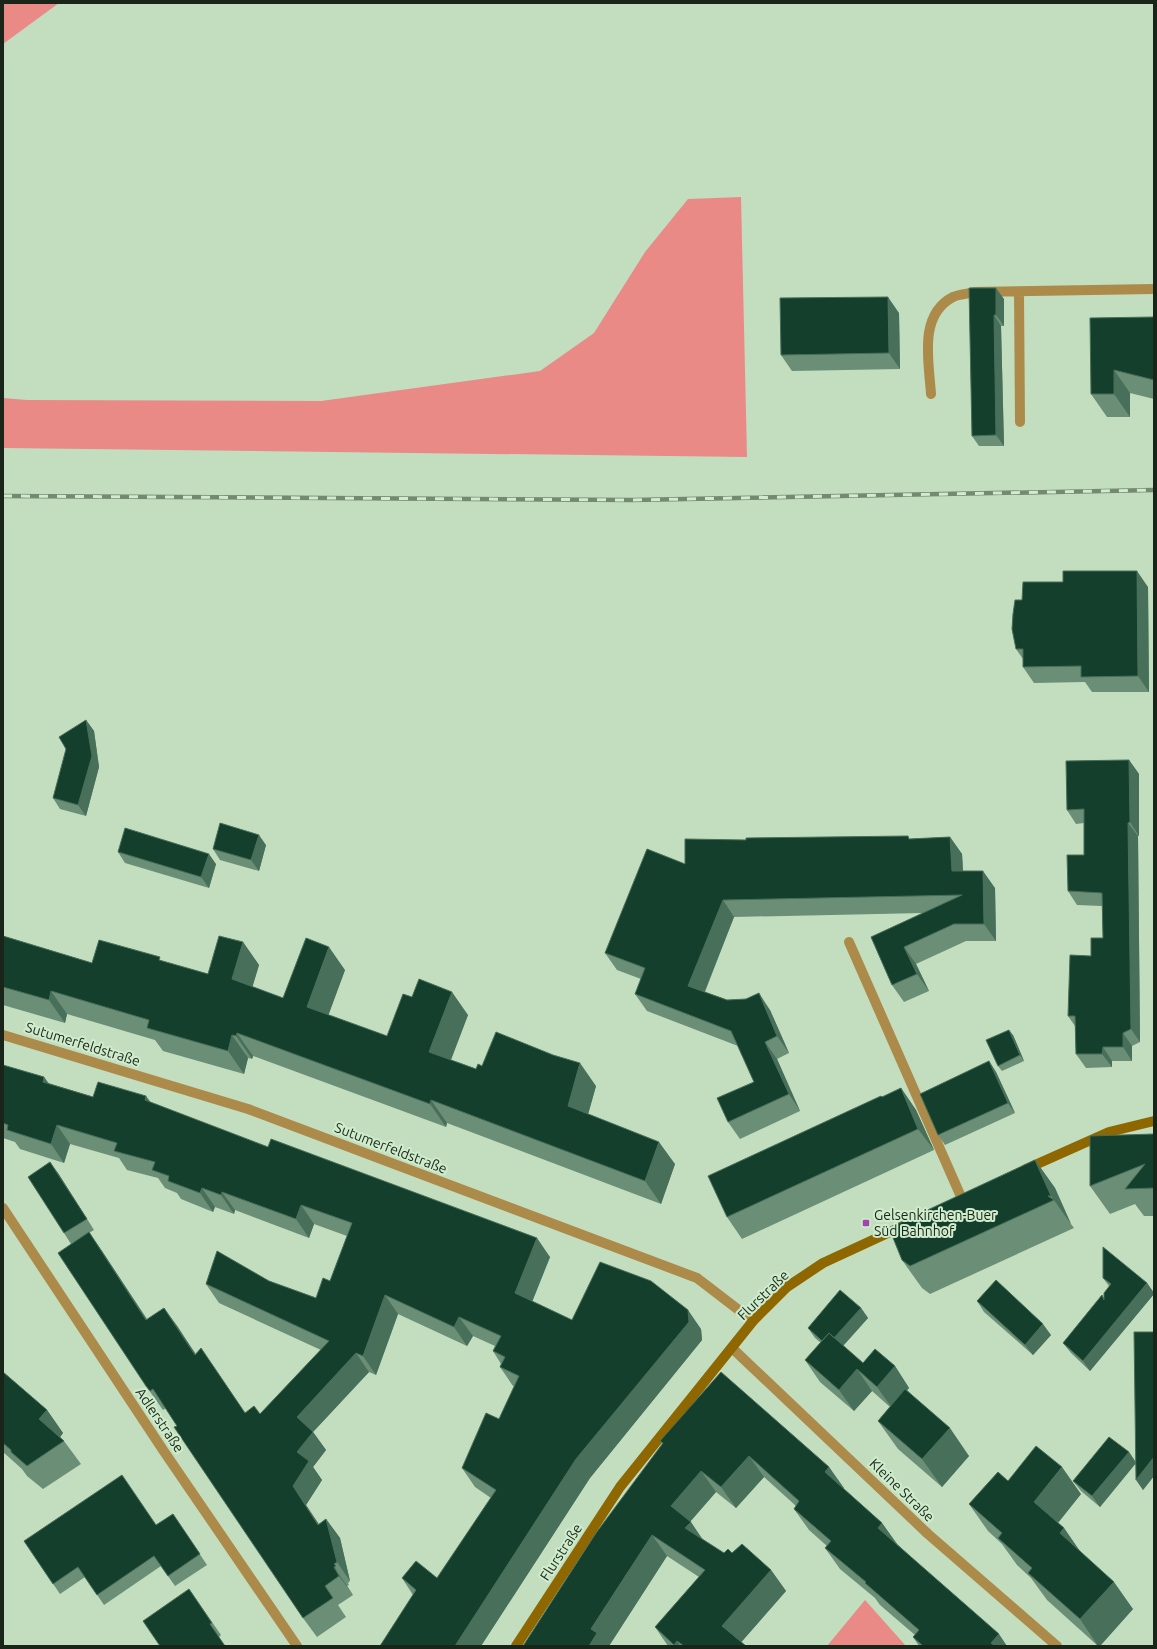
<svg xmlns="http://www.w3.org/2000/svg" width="1157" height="1649" font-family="Ubuntu,sans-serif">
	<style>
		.green { fill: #e98a87 }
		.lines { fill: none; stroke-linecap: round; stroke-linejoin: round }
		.lane { stroke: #ac8b4a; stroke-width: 10 }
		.street { stroke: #ac8b4a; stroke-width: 10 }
		.secondary { stroke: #8f6700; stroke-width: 10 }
		.rail-casing { stroke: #748872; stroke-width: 4.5 }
		.rail { stroke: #cfeccc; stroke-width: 3; stroke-dasharray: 9; stroke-linecap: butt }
		.wall { fill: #6b8e76 }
		.shaded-wall { fill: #486f59 }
		.building { fill: #143f2d; stroke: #486f59 }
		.poi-dot { fill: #a044af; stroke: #cfeccc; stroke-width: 1.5 }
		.labels { text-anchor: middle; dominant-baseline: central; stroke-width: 4; stroke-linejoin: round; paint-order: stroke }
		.street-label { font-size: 14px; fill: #1a2519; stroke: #cfeccc }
		.poi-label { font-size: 14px; fill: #1a2519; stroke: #cfeccc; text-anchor: start }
	</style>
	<rect width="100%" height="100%" fill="#c2debf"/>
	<path class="green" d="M3 3H59L3 44Z
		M741 197 747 457 3 448V398L27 400 321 401 540 371 594 333 645 252 688 199Z
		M865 1600 906 1646H827Z"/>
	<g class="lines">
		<path class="lane" d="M1019 293 1020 422
			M931 394C929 362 918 315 953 297 959 294 968 294 974 292L1154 289
			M849 942 962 1199"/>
		<path class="street" d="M3 1035 248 1109 697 1278 753 1321
			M3 1208 163 1450 297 1646
			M732 1348 928 1534 1057 1646"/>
		<path class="secondary" d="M1026 1169 1109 1132 1154 1121
			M516 1646 620 1487 753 1321 787 1287 823 1263 903 1226"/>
		<defs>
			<path id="rail" d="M3 496 633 500 1154 490"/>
		</defs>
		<use href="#rail" class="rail-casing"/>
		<use href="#rail" class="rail"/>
	</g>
	<path class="wall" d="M969 288 1004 299V326H1001L1004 446H979L972 436Z
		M899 313 900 369 792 371 781 355Z
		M1154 317V399L1130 393V417H1107L1091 394Z
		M1063 582 1148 587 1149 692H1092L1085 682 1034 683 1023 667V659L1016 649 1022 600Z
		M86 720 94 731 99 767 86 816 60 809 53 798Z
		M1129 760 1139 774V836H1138L1140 1042 1132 1046V1061H1112V1067L1086 1068 1076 1054 1075 1026 1068 1016 1091 956 1103 938 1102 906 1077 905 1068 891 1084 855V823L1076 824 1067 810Z
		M950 837 962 854 963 871 995 888 996 941H966L916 964 929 991 904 1002 892 985 871 937 923 913 734 917 705 992 727 1000 770 1010 789 1053 777 1059 800 1111 740 1139 728 1122 754 1082 738 1046 647 1011 635 994 641 979 617 970 605 953 685 864 746 840 910 839Z
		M266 845 259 871 220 860 213 849Z
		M118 852 216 864 209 888 125 863Z
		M3 936 92 963 163 962 208 974 243 942 259 965 252 987 283 998 345 970 328 1015 387 1036 412 997 468 1015 451 1060 476 1069 482 1066 596 1086 588 1114 675 1164 661 1204 447 1123 446 1127 253 1056 252 1059 248 1058 244 1074 163 1051 155 1040 67 1014 65 1023 3 1005Z
		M1013 1035 1024 1061 1002 1071 998 1066Z
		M989 1061 996 1072 1015 1113 945 1145 938 1135Z
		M3 1065 44 1077 48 1083 93 1097 150 1102 550 1257 532 1302 572 1320 701 1329 702 1340 590 1478 481 1646H380L413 1595 402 1578H437L491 1498 475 1487 462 1468 499 1419 514 1386H513L500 1367 501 1364 493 1351 495 1346 473 1336 467 1346 398 1314 376 1375 369 1372 313 1432 326 1450 313 1467 322 1480 306 1505 319 1524 326 1519 340 1538 350 1581 348 1583 349 1585 347 1586 353 1595 338 1605 346 1617 317 1637 303 1618 166 1408 163 1410 146 1386 71 1244 64 1233 58 1173 94 1230 89 1233 102 1251 147 1319 164 1308 196 1354 214 1367 245 1413 260 1414 321 1350 219 1303 206 1284 269 1281 316 1298 330 1281 347 1236 314 1224 309 1238 235 1210 234 1214 215 1207 213 1212 181 1199 177 1193 165 1188 158 1178 127 1170 119 1158 70 1144 64 1163 20 1149 15 1142 3 1138Z
		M901 1088 916 1110 934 1150 742 1239 727 1217 882 1097Z
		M1154 1134V1216H1144L1135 1204 1110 1214 1090 1186Z
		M1035 1160 1055 1188 1071 1224 1074 1228 930 1294 922 1288 902 1260Z
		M1103 1278 1147 1283 1154 1293V1294L1090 1371 1071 1353 1063 1343 1102 1295 1104 1298 1109 1286Z
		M977 1301 1051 1335 1033 1355 984 1312Z
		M861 1308 868 1318 843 1346 863 1363 895 1366 909 1388 907 1390 969 1456 942 1487 898 1449 878 1421 890 1407 872 1391 854 1411 820 1382 805 1360 821 1343 815 1338 808 1328Z
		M1154 1332V1476L1143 1490 1136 1463 1100 1507 1081 1491 1073 1481 1129 1452 1136 1462Z
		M3 1372 47 1410 63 1433 60 1437 64 1441 81 1464 43 1489 27 1476 22 1469 3 1452Z
		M660 1441 829 1467 844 1489 882 1523 897 1544 1007 1646H919L913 1637 915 1635 880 1605 875 1598 840 1569 825 1548 827 1546 809 1530 794 1509 796 1506 764 1477 736 1508 716 1492 690 1522 703 1540 724 1553H732L771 1570 786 1591 741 1642 746 1646H668L655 1627 699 1577 667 1556 609 1646 662 1444Z
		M1008 1481 1081 1494 1058 1523 1064 1528 1080 1551 1133 1609 1100 1646H1098L1047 1600 1031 1578 1017 1565 1002 1544 988 1531 969 1504Z
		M173 1514 207 1565 175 1586 161 1566 104 1605 85 1577 60 1594 24 1541 156 1525Z
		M189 1589 221 1635 219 1637 160 1646Z"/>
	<path class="shaded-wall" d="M996 288 1004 299V326L996 315Z
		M888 297 899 313 900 369 889 353Z
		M994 315 1001 326 1004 446 996 435Z
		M1114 370 1130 393V417L1114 394Z
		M1137 571 1148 587 1149 692 1138 676Z
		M86 720 94 731 99 767 86 816 78 805Z
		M1129 760 1139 774V836L1130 822Z
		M1128 823 1138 836 1140 1042 1131 1029Z
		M259 835 266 845 259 871 251 860Z
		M950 837 962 854 964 887 952 871Z
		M209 854 216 864 209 888 201 877Z
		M983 871 995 888 996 941 984 924Z
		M723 900 734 917 700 1003 688 986Z
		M243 942 259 965 248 1002 232 979Z
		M329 947 345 970 323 1030 307 1007Z
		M904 947 916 964 929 991 917 974Z
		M51 991 67 1014 65 1023 49 1000Z
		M452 992 468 1015 445 1075 429 1052Z
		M759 993 770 1010 789 1053 777 1036Z
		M1009 1030 1013 1035 1024 1061 1020 1055Z
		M237 1033 253 1056 252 1059 236 1036Z
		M1123 1033 1132 1046V1061L1123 1047Z
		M232 1035 248 1058 244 1074 228 1051Z
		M765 1042 777 1059 800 1111 789 1094Z
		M1103 1047 1112 1061V1067L1102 1054Z
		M989 1061 996 1072 1015 1113 1008 1103Z
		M580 1063 596 1086 584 1129 568 1106Z
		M44 1077 58 1096 43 1082Z
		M901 1088 916 1110 934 1150 918 1129Z
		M146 1096 160 1115 145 1100Z
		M431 1100 447 1123 446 1127 430 1104Z
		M57 1125 70 1144 64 1163 51 1144Z
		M659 1142 675 1164 661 1204 645 1181Z
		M1035 1160 1055 1188 1071 1224 1051 1196Z
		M50 1162 58 1173 94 1230 87 1219Z
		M202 1188 215 1207 213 1212 200 1193Z
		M222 1192 235 1210 234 1214 221 1195Z
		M301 1205 314 1224 309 1238 296 1219Z
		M89 1232 102 1251 159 1338 146 1320Z
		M537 1238 550 1257 528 1312 515 1293Z
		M1147 1283 1154 1293V1294L1090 1371 1083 1361Z
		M385 1295 398 1314 376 1375 363 1356Z
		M164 1308 178 1327 208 1374 195 1355Z
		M861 1308 868 1318 834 1356 827 1346Z
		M688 1310 701 1329 702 1340 590 1478 481 1646H455L576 1459Z
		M459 1317 473 1336 467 1346 454 1327Z
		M1043 1324 1051 1335 1033 1355 1025 1345Z
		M356 1353 369 1372 313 1432 326 1450 313 1467 322 1480 306 1505 331 1544 318 1525 293 1486 297 1417Z
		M895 1366 909 1388 892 1408 877 1387Z
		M857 1369 872 1391 854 1411 839 1390Z
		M47 1410 63 1433 56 1443 39 1419Z
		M950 1428 969 1456 942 1487 922 1459Z
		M1129 1452 1136 1463 1100 1507 1092 1496Z
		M749 1456 764 1477 736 1508 721 1487Z
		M1154 1457V1476L1143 1490 1136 1480Z
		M829 1467 844 1488 840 1493 825 1472Z
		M1062 1467 1081 1494 1053 1529 1034 1502Z
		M701 1471 716 1492 688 1524 691 1522 705 1543 685 1528 671 1506Z
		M326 1519 340 1538 350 1581 337 1562Z
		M882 1523 897 1544 893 1549 878 1528Z
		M1064 1528 1083 1556 1060 1533Z
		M652 1535 667 1556 609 1646H589L591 1629Z
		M334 1567 347 1586 353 1595 339 1576Z
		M771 1570 786 1591 738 1646 722 1626Z
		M1114 1582 1133 1609 1100 1646H1098L1080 1619Z
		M999 1634 1007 1646H993L991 1643Z
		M677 1641 680 1646H675L674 1645Z"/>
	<path class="building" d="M969 288H996V315H994L996 435 972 436Z
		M888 297 889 353 781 355 780 298Z
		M1154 317V380L1114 370V394H1091L1090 318Z
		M1063 571H1137L1138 676 1081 677V666L1023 667V649H1016L1012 629 1013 614 1015 600H1022L1023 582H1063Z
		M86 720 92 756 78 805 53 798 66 749 59 737Z
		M1129 760 1130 822 1128 823 1131 1029 1123 1033V1047H1103L1102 1054H1076L1075 1016H1068L1070 955 1091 956V938H1103L1102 893 1068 891 1067 855H1084V809L1067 810 1066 761Z
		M220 823 259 835 251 860 213 849Z
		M125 828 209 854 201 877 118 852Z
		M908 836 909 839 950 837 952 871H983L984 924H954L904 947 917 974 892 985 871 937 962 895 723 900 688 986 727 1000 746 999 759 993 777 1036 765 1042 789 1094 728 1122 717 1098 754 1082 731 1031 635 994 645 968 605 953 647 849 685 864V839L746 840V838Z
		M3 936 92 963 99 940 160 957 159 960 208 974 219 936 243 942 232 979 283 998 306 938 329 947 307 1007 387 1036 403 994 412 997 419 979 452 992 429 1052 476 1069 478 1064 482 1066 496 1032 553 1055 580 1063 568 1106 659 1142 645 1181 431 1100 430 1104 237 1033 236 1036 232 1035 228 1051 147 1028 149 1020 51 991 49 1000 3 987Z
		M1009 1030 1020 1055 998 1066 986 1040Z
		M989 1061 1008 1103 938 1135 920 1094Z
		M3 1065 44 1077 43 1082 93 1097 98 1082 146 1096 145 1100 268 1147 271 1139 537 1238 515 1293 572 1320 600 1262 651 1281 688 1310 689 1322 576 1459 455 1646H380L416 1590 402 1578 416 1561 437 1578 496 1490 462 1468 486 1413 499 1419 519 1376 500 1367 505 1357 493 1351 501 1336 459 1317 454 1327 385 1295 363 1356 356 1353 297 1417 313 1432 297 1452 309 1461 293 1486 318 1525 326 1519 337 1562 334 1564 336 1566 334 1567 339 1576 325 1586 333 1598 303 1618 174 1427 177 1426 153 1389 150 1391 146 1386 58 1253 89 1232 146 1320 164 1308 195 1355 201 1348 245 1413 254 1406 260 1414 329 1341 206 1284 217 1251 269 1281 316 1298 323 1278 330 1281 352 1223 301 1205 296 1219 222 1192 221 1195 202 1188 200 1193 168 1181 169 1176 152 1170 155 1162 114 1151 117 1143 57 1125 51 1144 7 1130 8 1125 3 1123Z
		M901 1088 918 1129 727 1217 708 1176 881 1096 882 1097Z
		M1154 1134V1188L1125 1189 1145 1164 1090 1186V1136Z
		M1035 1160 1051 1196H1048L1054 1200 910 1266 902 1260 889 1228Z
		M50 1162 87 1219 64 1233 28 1177Z
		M1103 1247 1147 1283 1083 1361 1063 1343 1102 1295 1104 1300V1293L1111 1284 1103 1278Z
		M996 1280 1043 1324 1025 1345 977 1301Z
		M840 1290 861 1308 834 1338 829 1333 822 1341 808 1328Z
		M1134 1332H1154V1457L1136 1480Z
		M829 1333 863 1363 875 1349 895 1366 877 1387 857 1369 839 1390 805 1360Z
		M3 1372 47 1410 39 1419 64 1441 27 1466 11 1452V1450L3 1443Z
		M721 1372 829 1467 825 1472 882 1523 878 1528 999 1634 991 1643 995 1646H923L913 1637 919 1630 865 1583 866 1582 825 1548 831 1541 794 1509 799 1501 749 1456 721 1487 701 1471 671 1506 691 1522 685 1528 724 1553 728 1549 732 1553 742 1544 771 1570 722 1626 746 1646H684L677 1641 674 1645 655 1627 705 1570 652 1535 591 1629 597 1633 589 1646H523L596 1533 663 1443 660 1441Z
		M905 1389 950 1428 922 1459 878 1421Z
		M1109 1437 1129 1452 1092 1496 1073 1481Z
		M1036 1446 1062 1467 1034 1502 1064 1528 1060 1533 1114 1582 1080 1619 1028 1573 1032 1568 998 1538 1002 1533 969 1504 998 1472 1008 1481Z
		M122 1475 156 1525 173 1514 200 1554 168 1576 154 1556 97 1595 78 1567 53 1584 24 1541Z
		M189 1589 212 1623 210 1624 225 1646H160L143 1621Z"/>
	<rect class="poi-dot" x="862" y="1219" width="8" height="8" rx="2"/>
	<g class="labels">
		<g class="street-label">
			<text transform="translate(83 1044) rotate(17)">Sutumerfeldstraße</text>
			<text transform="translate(391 1148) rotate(21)">Sutumerfeldstraße</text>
			<text transform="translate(763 1295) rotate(-44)">Flurstraße</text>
			<text transform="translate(160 1420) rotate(56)">Adlerstraße</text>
			<text transform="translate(902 1490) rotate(44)">Kleine Straße</text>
			<text transform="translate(561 1552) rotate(-57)">Flurstraße</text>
		</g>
		<g class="poi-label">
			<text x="874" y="1215">Gelsenkirchen-Buer<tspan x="874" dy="16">Süd Bahnhof</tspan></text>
		</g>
	</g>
	<rect width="1157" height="1649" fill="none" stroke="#1a2519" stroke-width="8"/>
</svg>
